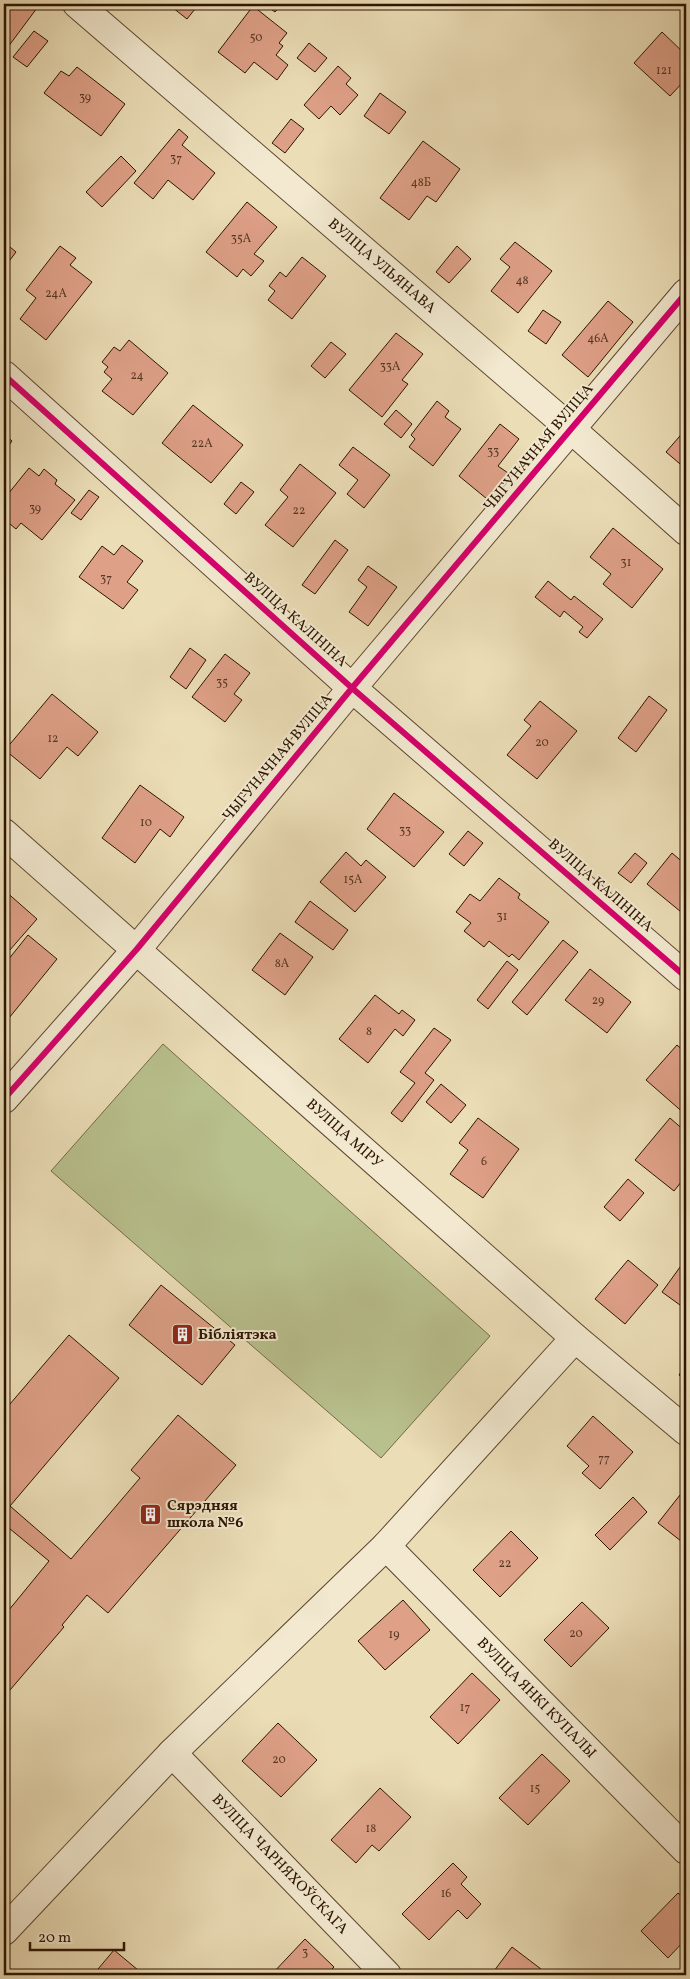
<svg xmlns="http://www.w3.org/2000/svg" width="690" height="1979" font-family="Vollkorn,serif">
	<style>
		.grass { fill: #b8c08d; stroke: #726a46 }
		.building { fill: #dea087; stroke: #2c1400 }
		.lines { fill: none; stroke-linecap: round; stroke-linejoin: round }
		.street-casing { stroke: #5c462e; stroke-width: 30 }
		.street { stroke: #f2e9d0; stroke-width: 28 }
		.cycleway-casing { stroke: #f2e9d0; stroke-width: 9 }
		.cycleway { stroke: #d6006c; stroke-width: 6 }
		.labels { text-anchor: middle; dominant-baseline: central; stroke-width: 4; stroke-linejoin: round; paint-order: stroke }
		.number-label { font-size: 12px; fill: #583722 }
		.street-label { font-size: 15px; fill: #2c1400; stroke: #f2e9d0 }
		.poi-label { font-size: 15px; font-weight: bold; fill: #2c1400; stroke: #f2e9d0; text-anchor: start }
	</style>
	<rect width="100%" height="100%" fill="#ebddb6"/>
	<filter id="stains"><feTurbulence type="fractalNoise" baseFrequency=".004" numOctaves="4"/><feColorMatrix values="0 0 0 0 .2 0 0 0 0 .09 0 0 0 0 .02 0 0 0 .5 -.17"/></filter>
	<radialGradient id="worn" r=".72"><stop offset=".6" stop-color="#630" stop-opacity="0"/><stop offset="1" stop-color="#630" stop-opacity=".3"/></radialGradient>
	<path class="grass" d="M163 1044 490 1336 381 1458 51 1171Z"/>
	<path class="building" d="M10 4H32L37 8 8 47 4 44V13Z
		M168 4H199L187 19Z
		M264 4H282L275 12Z
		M253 6 287 33 279 43 283 46 276 55 288 65 277 80 254 62 245 73 218 52Z
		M34 31 48 41 27 67 13 57Z
		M662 32 686 55V79L670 96 634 63Z
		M309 43 327 58 315 72 297 58Z
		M338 66 351 78 346 84 358 95 340 115 331 106 319 119 304 105Z
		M77 67 125 104 101 136 44 93 61 71 69 76Z
		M380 93 406 112 389 134 364 116Z
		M291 119 304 129 285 153 272 143Z
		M179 129 188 137 182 145 215 173 193 200 168 180 153 199 134 183Z
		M423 141 460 169 436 202 427 196 409 220 380 198Z
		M121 156 136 171 102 207 86 192Z
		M247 202 277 227 254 254 264 261 251 276 243 269 237 277 206 252Z
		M4 242 16 252 4 268Z
		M515 242 552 271 518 313 491 291 510 267 500 259Z
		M60 246 76 258 70 265 92 282 46 340 20 319 36 298 26 290Z
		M457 246 471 259 449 283 436 272Z
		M302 257 326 276 292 319 268 300 275 291 269 286 280 272 286 277Z
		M608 301 633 322 588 377 562 355Z
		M543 310 561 322 546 344 528 331Z
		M396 333 423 354 402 380 408 384 382 417 349 390Z
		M129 340 168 373 133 415 102 391 112 379 104 372 108 367 102 362 114 347 120 351Z
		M331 342 346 354 325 378 311 366Z
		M437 401 449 411 445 417 461 429 433 466 409 447 415 439 411 435Z
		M193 405 243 445 211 483 162 443Z
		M396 410 412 424 401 438 384 424Z
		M500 424 519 439 498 466 508 473 487 499 459 476Z
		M686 429V469L666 452Z
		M4 434 12 441 4 452Z
		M353 447 390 475 364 508 347 494 358 480 339 465Z
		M300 464 336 493 293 547 265 525 288 497 280 490Z
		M29 468 39 476 44 469 57 480 55 484 75 500 42 540 21 523 16 529 4 519V499Z
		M241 482 254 492 236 514 224 504Z
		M89 490 99 497 81 520 71 513Z
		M613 528 663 569 632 608 603 584 611 574 590 557Z
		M335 540 348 550 315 594 302 585Z
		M122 545 143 561 127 582 138 590 123 609 79 577 102 546 114 555Z
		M368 566 397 587 368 626 349 612 367 587 358 580Z
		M548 581 571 600 574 596 603 619 587 638 579 632 583 627 564 611 560 617 535 597Z
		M190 648 206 660 186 689 170 677Z
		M225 654 250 673 234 694 242 700 225 722 192 697Z
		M52 694 98 732 78 756 67 747 40 779 5 750Z
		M649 696 667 710 636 752 618 738Z
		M540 701 577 731 537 779 507 755 531 726 524 720Z
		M140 785 184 817 170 837 160 829 135 863 102 838Z
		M394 793 444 832 414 867 367 829Z
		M468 831 483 843 464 866 449 854Z
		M346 852 361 866 366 860 386 877 355 912 320 882Z
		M635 853 647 863 631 883 618 873Z
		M672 853 686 865V916L647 884Z
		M499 878 520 894 518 898 549 922 519 960 512 954 509 957 489 941 484 947 464 931 471 923 456 912 470 894 480 901Z
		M4 890 37 919 9 951 4 947Z
		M310 901 348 930 333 950 295 922Z
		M280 933 313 957 285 995 252 970Z
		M28 935 57 959 9 1018 4 1013V965Z
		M563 940 578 952 527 1015 512 1002Z
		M507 961 518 970 488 1009 477 1000Z
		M590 969 631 1002 607 1033 565 1000Z
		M375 995 399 1014 402 1010 415 1020 403 1036 395 1029 368 1063 339 1039Z
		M434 1028 451 1040 425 1073 434 1080 402 1122 391 1113 415 1083 400 1072Z
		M677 1045 686 1053V1115L646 1080Z
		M441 1084 466 1105 451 1123 426 1102Z
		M478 1118 519 1149 483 1198 450 1174 468 1150 459 1143Z
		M670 1118 686 1132V1176L674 1191 635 1160Z
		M628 1179 644 1193 620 1221 604 1207Z
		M628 1260 658 1285 625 1324 595 1299Z
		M683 1263 686 1265V1296L680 1305 662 1292Z
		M161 1285 235 1345 202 1385 129 1325Z
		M69 1335 119 1378 10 1506 71 1559 140 1478 131 1470 178 1415 236 1465 108 1613 87 1595 62 1625 64 1627 4 1697V1616L49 1561 4 1524V1411Z
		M686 1365V1381L679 1375Z
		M593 1416 633 1452 600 1489 582 1473 589 1466 567 1446Z
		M680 1495 686 1500V1545L658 1523Z
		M633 1497 647 1512 610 1550 595 1535Z
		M511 1531 538 1558 500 1597 473 1570Z
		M403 1600 430 1630 385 1670 358 1641Z
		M582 1602 609 1628 571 1667 544 1640Z
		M472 1673 500 1700 458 1744 430 1717Z
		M278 1723 317 1760 281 1797 242 1761Z
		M542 1754 570 1781 528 1825 499 1798Z
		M686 1781V1794L680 1787Z
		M380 1788 411 1817 379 1851 372 1845 356 1863 331 1840Z
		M453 1863 467 1877 461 1884 481 1904 467 1919 458 1910 429 1940 402 1914Z
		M678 1893 686 1900V1939L668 1958 641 1931Z
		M305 1939 334 1967 326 1975H271Z
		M512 1947 541 1969 536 1975H491Z
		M114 1950 144 1975H93Z"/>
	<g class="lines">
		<defs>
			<g id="street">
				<path id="s1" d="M77 4 571 429 686 531"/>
				<path d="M4 375 352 688 686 977"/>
				<path id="s2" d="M4 833 575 1338 686 1431"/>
				<path d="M4 1099 137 949 352 688 686 293"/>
				<path id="s3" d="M386 1546 686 1850"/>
				<path id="s4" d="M172 1753 387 1975"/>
				<path d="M4 1931 172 1753 386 1546 575 1338"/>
			</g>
		</defs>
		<use href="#street" class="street-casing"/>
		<use href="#street" class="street"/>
		<defs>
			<path id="cycleway" d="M4 375 352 688 686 977
				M4 1099 137 949 352 688 686 293"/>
		</defs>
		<use href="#cycleway" class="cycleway-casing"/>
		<use href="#cycleway" class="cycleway"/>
	</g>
	<defs>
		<symbol id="building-square" viewBox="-11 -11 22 22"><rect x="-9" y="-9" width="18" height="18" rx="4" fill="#8f2418" stroke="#f2e9d0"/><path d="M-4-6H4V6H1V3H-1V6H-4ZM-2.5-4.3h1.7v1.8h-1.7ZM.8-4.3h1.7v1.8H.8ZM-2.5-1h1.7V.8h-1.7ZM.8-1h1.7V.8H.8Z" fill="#fff"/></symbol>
	</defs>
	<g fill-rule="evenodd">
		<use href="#building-square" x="170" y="1322" width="25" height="25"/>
		<use href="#building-square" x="138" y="1502" width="25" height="25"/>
	</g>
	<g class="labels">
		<g class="number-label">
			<text x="256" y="38">50</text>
			<text x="664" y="71">121</text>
			<text x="85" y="98">39</text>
			<text x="176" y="159">37</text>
			<text x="421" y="183">48Б</text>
			<text x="241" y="239">35А</text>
			<text x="522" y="281">48</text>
			<text x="56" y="294">24А</text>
			<text x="598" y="339">46А</text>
			<text x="390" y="367">33А</text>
			<text x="137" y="376">24</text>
			<text x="202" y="444">22А</text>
			<text x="493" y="452">33</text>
			<text x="35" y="509">39</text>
			<text x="299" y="511">22</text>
			<text x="626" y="563">31</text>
			<text x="106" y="579">37</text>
			<text x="222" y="683">35</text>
			<text x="53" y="739">12</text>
			<text x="542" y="743">20</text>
			<text x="146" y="823">10</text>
			<text x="405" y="831">33</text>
			<text x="353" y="880">15А</text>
			<text x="502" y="917">31</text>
			<text x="282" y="964">8А</text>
			<text x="598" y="1001">29</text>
			<text x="369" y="1032">8</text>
			<text x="484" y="1162">6</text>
			<text x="604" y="1459">77</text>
			<text x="505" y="1564">22</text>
			<text x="576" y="1634">20</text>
			<text x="394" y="1635">19</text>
			<text x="465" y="1708">17</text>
			<text x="279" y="1760">20</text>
			<text x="535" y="1789">15</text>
			<text x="371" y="1829">18</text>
			<text x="446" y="1894">16</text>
			<text x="305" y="1953">3</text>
		</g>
		<g class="street-label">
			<text stroke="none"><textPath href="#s1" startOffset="402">ВУЛІЦА УЛЬЯНАВА</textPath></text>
			<text transform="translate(539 448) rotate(-50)">ЧЫГУНАЧНАЯ ВУЛІЦА</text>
			<text transform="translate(295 620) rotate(42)">ВУЛІЦА КАЛІНІНА</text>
			<text transform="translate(278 758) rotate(-50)">ЧЫГУНАЧНАЯ ВУЛІЦА</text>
			<text transform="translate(600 886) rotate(41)">ВУЛІЦА КАЛІНІНА</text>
			<text stroke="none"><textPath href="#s2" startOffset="454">ВУЛІЦА МІРУ</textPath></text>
			<text stroke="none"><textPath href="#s3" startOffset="214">ВУЛІЦА ЯНКІ КУПАЛЫ</textPath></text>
			<text stroke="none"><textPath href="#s4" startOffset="155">ВУЛІЦА ЧАРНЯХОЎСКАГА</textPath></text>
		</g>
		<g class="poi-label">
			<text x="198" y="1335">Бібліятэка</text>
			<text x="167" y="1506">Сярэдняя<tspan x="167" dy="17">школа №6</tspan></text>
		</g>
	</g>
	<rect width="690" height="1979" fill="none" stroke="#ebddb6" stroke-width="20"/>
	<rect x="5" y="5" width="680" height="1969" fill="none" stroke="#2c1400" stroke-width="2.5"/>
	<rect x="10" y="10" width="670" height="1959" fill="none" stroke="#2c1400"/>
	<path d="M30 1942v8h94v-8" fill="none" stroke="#2c1400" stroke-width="2.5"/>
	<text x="38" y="1942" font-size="15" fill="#2c1400" stroke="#f2e9d0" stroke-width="4" paint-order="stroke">20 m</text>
	<rect width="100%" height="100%" filter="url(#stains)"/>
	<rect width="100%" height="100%" fill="url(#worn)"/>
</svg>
